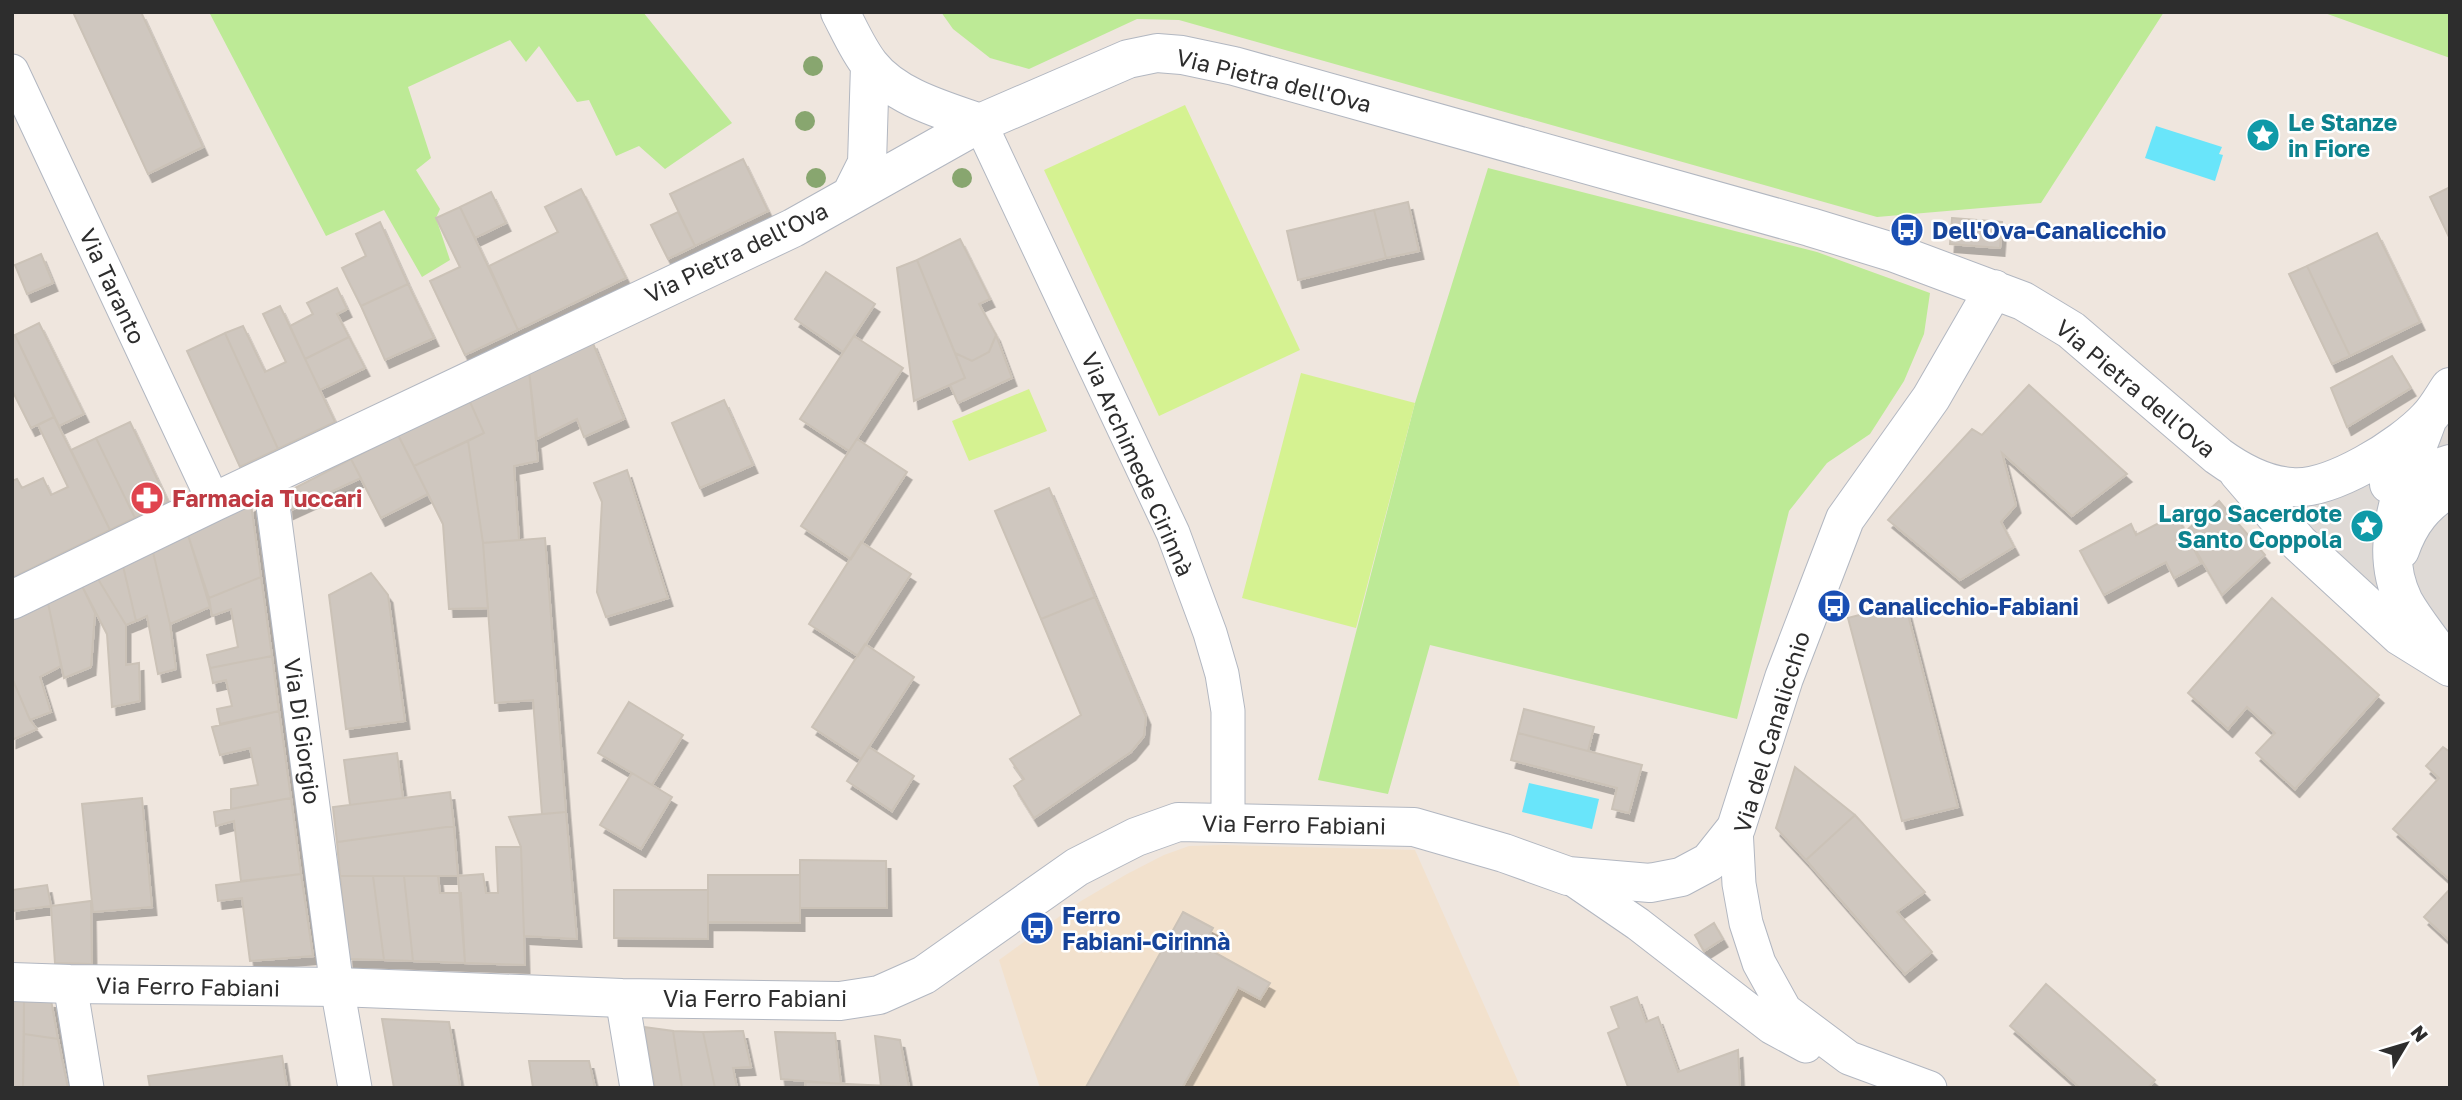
<svg xmlns="http://www.w3.org/2000/svg" width="2462" height="1100" font-family="'Golos Text',sans-serif">
	<style>
		.education { fill: #f2e1cd }
		.green { fill: #bdea96 }
		.pitch { fill: #d5f291 }
		.plaza { fill: #dfdad6 }
		.water { fill: #69e5fa }
		.building { fill: #cfc7bf; stroke: #cbc2b7; stroke-width: 2; filter: url(#shadow) }
		.lines { fill: none; stroke-linecap: round; stroke-linejoin: round }
		.street-casing { stroke: #b2b7c1; stroke-width: 35 }
		.secondary-casing { stroke: #b2b7c1; stroke-width: 40 }
		.street { stroke: #fff; stroke-width: 33 }
		.secondary { stroke: #fff; stroke-width: 38 }
		.tree { fill: #88a66f }
		.labels { text-anchor: middle; dominant-baseline: central; stroke-width: 5; stroke-linejoin: round; paint-order: stroke }
		.street-label { font-size: 23px; fill: #2d2d2d; stroke: #fff }
		.culture-label { font-size: 23px; font-weight: bold; fill: #0d838f; stroke: #fff; text-anchor: start }
		.transit-label { font-size: 23px; font-weight: bold; fill: #164399; stroke: #fff; text-anchor: start }
		.health-label { font-size: 23px; font-weight: bold; fill: #be3a42; stroke: #fff; text-anchor: start }
	</style>
	<defs>
		<filter id="shadow"><feDropShadow dx="4.5" dy="8" stdDeviation="0" flood-color="#0004"/></filter>
	</defs>
	<rect width="100%" height="100%" fill="#efe6de"/>
	<path class="education" d="M1223 845 1415 850 1521 1088H1040L999 960 1081 901 1127 874 1164 855 1189 846Z"/>
	<path class="green" d="M209 12H643L732 123 665 169 639 146 616 156 589 100 577 102 539 46 526 62 510 40 408 87 431 158 416 170 440 209 436 218 450 260 422 277 384 210 326 236Z
		M941 12H2164L2041 203 1877 217 1179 20 1137 19 1029 69 990 58 953 29Z
		M2322 12H2450V58Z
		M1488 168 1817 252 1930 293 1924 334 1904 381 1870 434 1827 463 1789 511 1737 719 1430 645 1388 794 1318 780 1415 403Z"/>
	<path class="pitch" d="M1185 105 1300 350 1159 416 1044 170Z
		M1301 373 1415 403 1356 628 1242 598Z
		M1029 389 1047 431 969 461 952 421Z"/>
	<path class="plaza" d="M2450 387V667L2266 482 2312 486Z"/>
	<path class="water" d="M2156 126 2222 147 2219 154 2223 155 2215 181 2145 158Z
		M1529 783 1599 799 1592 829 1522 812Z"/>
	<path class="building" d="M73 12H141L203 147 148 174Z
		M743 159 768 211 695 246 670 194Z
		M2450 187V239L2430 197Z
		M581 189 626 278 518 330 489 266 558 232 545 207Z
		M491 192 506 223 475 238 460 207Z
		M1408 202 1419 251 1386 258 1374 210Z
		M460 207 518 330 465 355 430 281 460 267 436 218Z
		M1374 210 1386 258 1298 280 1287 231Z
		M678 212 695 246 668 259 651 225Z
		M1952 218 2002 222 2000 248 1950 244Z
		M380 222 408 284 361 306 342 268 366 256 356 234Z
		M2377 233 2420 322 2350 356 2307 266Z
		M960 239 990 299 979 304 996 335 989 352 972 361 955 353 917 260Z
		M41 254 53 283 27 294 15 265Z
		M917 260 965 378 914 401 897 268Z
		M2307 266 2350 356 2332 364 2289 274Z
		M826 272 875 304 843 352 795 319Z
		M408 284 434 338 385 360 361 306Z
		M337 288 347 309 337 314 349 337 305 359 290 326 313 314 307 303Z
		M280 306 335 422 278 449 225 333 243 326 265 372 286 362 263 314Z
		M39 323 84 414 59 426 15 335Z
		M225 333 278 449 240 467 187 351Z
		M15 335 54 417 31 428 12 390V336Z
		M996 335 1012 378 958 403 950 385 965 378 955 353 972 361 989 352Z
		M854 336 903 368 849 451 800 419Z
		M349 337 365 368 320 390 305 359Z
		M592 341 624 419 584 437 577 419 537 439 529 371Z
		M2392 356 2411 388 2347 427 2331 388Z
		M529 371 538 461 514 466 519 540 483 543 468 441 484 433 470 402Z
		M2029 385 2127 474 2072 516 2002 453 2016 505 2001 522 2014 547 1960 580 1888 520 1972 429 1982 435Z
		M724 400 753 465 700 488 672 423Z
		M470 402 484 433 414 466 398 435Z
		M54 417 110 530 12 578V481L17 479 22 488 43 478 51 495 68 487 38 425Z
		M130 422 168 502 135 518 96 438Z
		M398 435 428 494 381 518 351 459Z
		M96 438 135 518 110 530 71 450Z
		M857 439 907 472 851 559 801 526Z
		M468 441 483 543 488 608 449 609 443 524 414 466Z
		M351 459 361 478 289 511 287 492Z
		M627 470 668 598 606 617 597 592 602 502 594 483Z
		M1049 488 1095 597 1041 619 995 511Z
		M2219 501 2265 555 2222 595 2185 532Z
		M251 504 261 577 209 598 188 535Z
		M2176 514 2201 563 2174 578 2166 562 2104 595 2080 551 2131 524 2136 535Z
		M188 535 210 607 170 624 153 552Z
		M545 538 566 812 542 814 533 700 495 703 483 543Z
		M861 542 911 574 858 656 809 624Z
		M153 552 170 624 176 669 158 674 147 616 136 621 123 566Z
		M123 566 136 621 126 625 98 579Z
		M371 573 388 595 405 721 346 729 329 595Z
		M261 577 272 656 210 668 207 655 238 647 231 609 212 616 209 598Z
		M98 579 126 625V665L139 663 140 701 112 707 107 634 82 586Z
		M82 586 95 613 91 667 64 678 48 603Z
		M1095 597 1146 717 1144 736 1131 752 1034 818 1014 786 1024 779 1010 759 1081 715 1041 619Z
		M2272 598 2379 695 2295 789 2256 753 2275 733 2247 707 2228 729 2188 693Z
		M48 603 61 666 40 677 51 712 30 720 12 678V620Z
		M1905 603 1958 807 1902 821 1848 618Z
		M865 644 914 677 861 759 812 727Z
		M272 656 279 711 220 724 217 709 232 706 226 680 213 683 210 668Z
		M12 678 30 720 37 729 12 740Z
		M629 702 683 735 652 785 598 753Z
		M1524 709 1594 727 1588 751 1518 733Z
		M279 711 291 798 231 809V789L258 785 250 748 220 755 212 727Z
		M1518 733 1642 765 1629 813 1612 809 1617 788 1511 760Z
		M869 747 914 776 892 811 847 781Z
		M2443 747 2450 752V880L2393 829 2439 778 2426 766Z
		M397 753 403 798 350 805 344 760Z
		M1795 767 1855 815 1806 860 1776 828Z
		M632 773 672 797 641 849 600 825Z
		M450 792 454 826 337 842 333 807Z
		M142 798 152 907 93 912 82 804Z
		M291 798 301 874 241 881 234 821 216 826 214 812Z
		M566 812 577 939 524 936 521 847 509 817Z
		M1855 815 1925 892 1897 912 1932 952 1905 974 1806 860Z
		M454 826 458 876H340L337 842Z
		M496 847H521L525 965 465 963 458 876 483 874 486 893H498Z
		M800 860 886 861 887 908H800Z
		M301 874 313 956 250 961 242 898 218 901 216 885Z
		M708 875H800V923L708 922Z
		M340 876H373L384 960 349 959Z
		M373 876H404L413 961 384 960Z
		M404 876H438L440 893H461L465 963 413 961Z
		M47 885 51 906 12 911V890Z
		M2450 889V941L2424 917Z
		M614 890H708V939L614 938Z
		M91 901 92 964 55 963 51 906Z
		M1183 912 1213 928 1203 946 1270 983 1260 999 1238 987 1182 1088H1088L1086 1087Z
		M1714 923 1723 939 1704 951 1695 935Z
		M2046 984 2155 1080 2148 1088H2080L2010 1026Z
		M1637 997 1646 1022 1658 1017 1678 1072 1738 1050 1740 1088H1625L1628 1087 1608 1033 1619 1028 1611 1007Z
		M12 999H24L23 1088H12Z
		M24 999 51 1000 58 1039 24 1034Z
		M382 1019 449 1022 460 1086 394 1088Z
		M644 1027 673 1031 682 1088H655Z
		M673 1031 703 1032 715 1088H682Z
		M743 1031 751 1067 733 1068 737 1088H715L703 1032Z
		M775 1032 835 1033 841 1084 781 1079Z
		M24 1034 58 1039 68 1088H23Z
		M875 1036 900 1040 909 1087 881 1086Z
		M282 1056 287 1088H150L148 1076Z
		M529 1061H589L595 1088H533Z
		M805 1082 909 1087V1088H806Z"/>
	<g class="lines">
		<defs>
			<path id="street" d="M12 71 214 502
				M980 123 1173 533 1210 633 1222 674 1228 711V822
				M269 476 337 987 355 1088
				M1736 828 1739 884 1746 923 1759 963 1785 1010 1849 1058 1930 1088
				M1568 876 1638 924 1771 1027 1806 1046
				M70 984 87 1088
				M622 998 637 1088"/>
			<path id="secondary" d="M840 12C849 29 858 50 870 65 895 97 943 110 980 123
				M851 195 867 163 870 65
				M2428 418C2408 474 2374 543 2404 602 2413 618 2425 633 2435 647
				M2238 472 2299 543 2400 636 2450 667
				M2389 484 2450 464
				M2400 550C2410 522 2424 504 2450 488
				M12 600 214 502 793 228 980 123 1128 59 1157 53 1182 55 1234 66 1810 227 1892 252 2023 301 2071 330 2218 456C2240 472 2264 485 2291 487 2331 491 2402 446 2428 418 2437 409 2443 397 2450 387
				M12 982 70 984 337 987 622 998 840 1001 879 995 924 975 1077 867 1136 837 1178 822 1414 827 1504 853 1568 876 1650 883 1681 877 1709 862 1736 828 1784 678 1845 519 1931 398 1994 289"/>
		</defs>
		<use href="#street" class="street-casing"/>
		<use href="#secondary" class="secondary-casing"/>
		<use href="#street" class="street"/>
		<use href="#secondary" class="secondary"/>
	</g>
	<g class="tree">
		<circle cx="813" cy="66" r="10"/>
		<circle cx="805" cy="121" r="10"/>
		<circle cx="816" cy="178" r="10"/>
		<circle cx="962" cy="178" r="10"/>
	</g>
	<defs>
		<symbol id="sight-disc" viewBox="-11 -11 22 22"><circle r="9.5" fill="#0f9aa8" stroke="#fff"/><path d="M0-6L1.8-2.2L6-1.7L2.9 1.2L3.7 5.4L0 3.3L-3.7 5.4L-2.9 1.2L-6-1.7L-1.8-2.2Z" fill="#fff"/></symbol>
		<symbol id="bus-disc" viewBox="-11 -11 22 22"><circle r="9.5" fill="#1a4fb4" stroke="#fff"/><path d="M-5-6H5V4H4V6H2V4H-2V6H-4V4H-5ZM-3.5-4V0h7V-4ZM-3.5 1.2v1.5H-2V1.2ZM2 1.2v1.5H3.5V1.2Z" fill="#fff"/></symbol>
		<symbol id="pharmacy-disc" viewBox="-11 -11 22 22"><circle r="9.5" fill="#e0444e" stroke="#fff"/><path d="M-2-6h4v4h4v4h-4v4h-4v-4h-4v-4h4Z" fill="#fff"/></symbol>
	</defs>
	<g fill-rule="evenodd">
		<use href="#sight-disc" x="2244" y="116" width="38" height="38"/>
		<use href="#bus-disc" x="1888" y="211" width="38" height="38"/>
		<use href="#pharmacy-disc" x="128" y="479" width="38" height="38"/>
		<use href="#sight-disc" x="2348" y="507" width="38" height="38"/>
		<use href="#bus-disc" x="1815" y="587" width="38" height="38"/>
		<use href="#bus-disc" x="1018" y="909" width="38" height="38"/>
	</g>
	<g class="labels">
		<g class="street-label">
			<text transform="translate(1274 80) rotate(14)">Via Pietra dell'Ova</text>
			<text transform="translate(736 252) rotate(-26)">Via Pietra dell'Ova</text>
			<text transform="translate(113 286) rotate(65)">Via Taranto</text>
			<text transform="translate(2136 388) rotate(40)">Via Pietra dell'Ova</text>
			<text transform="translate(1138 464) rotate(66)">Via Archimede Cirinnà</text>
			<text transform="translate(303 731) rotate(82)">Via Di Giorgio</text>
			<text transform="translate(1771 732) rotate(-73)">Via del Canalicchio</text>
			<text transform="translate(1294 824) rotate(1)">Via Ferro Fabiani</text>
			<text transform="translate(188 986) rotate(1)">Via Ferro Fabiani</text>
			<text x="755" y="998">Via Ferro Fabiani</text>
		</g>
		<g class="culture-label">
			<text x="2288" y="122">Le Stanze<tspan x="2288" dy="26">in Fiore</tspan></text>
			<text x="2342" y="513" text-anchor="end">Largo Sacerdote<tspan x="2342" dy="26">Santo Coppola</tspan></text>
		</g>
		<g class="transit-label">
			<text x="1932" y="230">Dell'Ova-Canalicchio</text>
			<text x="1858" y="606">Canalicchio-Fabiani</text>
			<text x="1062" y="915">Ferro<tspan x="1062" dy="26">Fabiani-Cirinnà</tspan></text>
		</g>
		<g class="health-label">
			<text x="172" y="498">Farmacia Tuccari</text>
		</g>
	</g>
	<rect width="2462" height="1100" fill="none" stroke="#2d2d2d" stroke-width="28"/>
	<g transform="translate(2406 1044) rotate(52)" stroke="#ffffff" stroke-width="5" paint-order="stroke">
	<path d="M0-5L12 26L0 18L-12 26Z" fill="#2d2d2d"/>
	<text y="-10" font-size="19" font-weight="bold" text-anchor="middle" fill="#2d2d2d">N</text>
	</g>
</svg>
